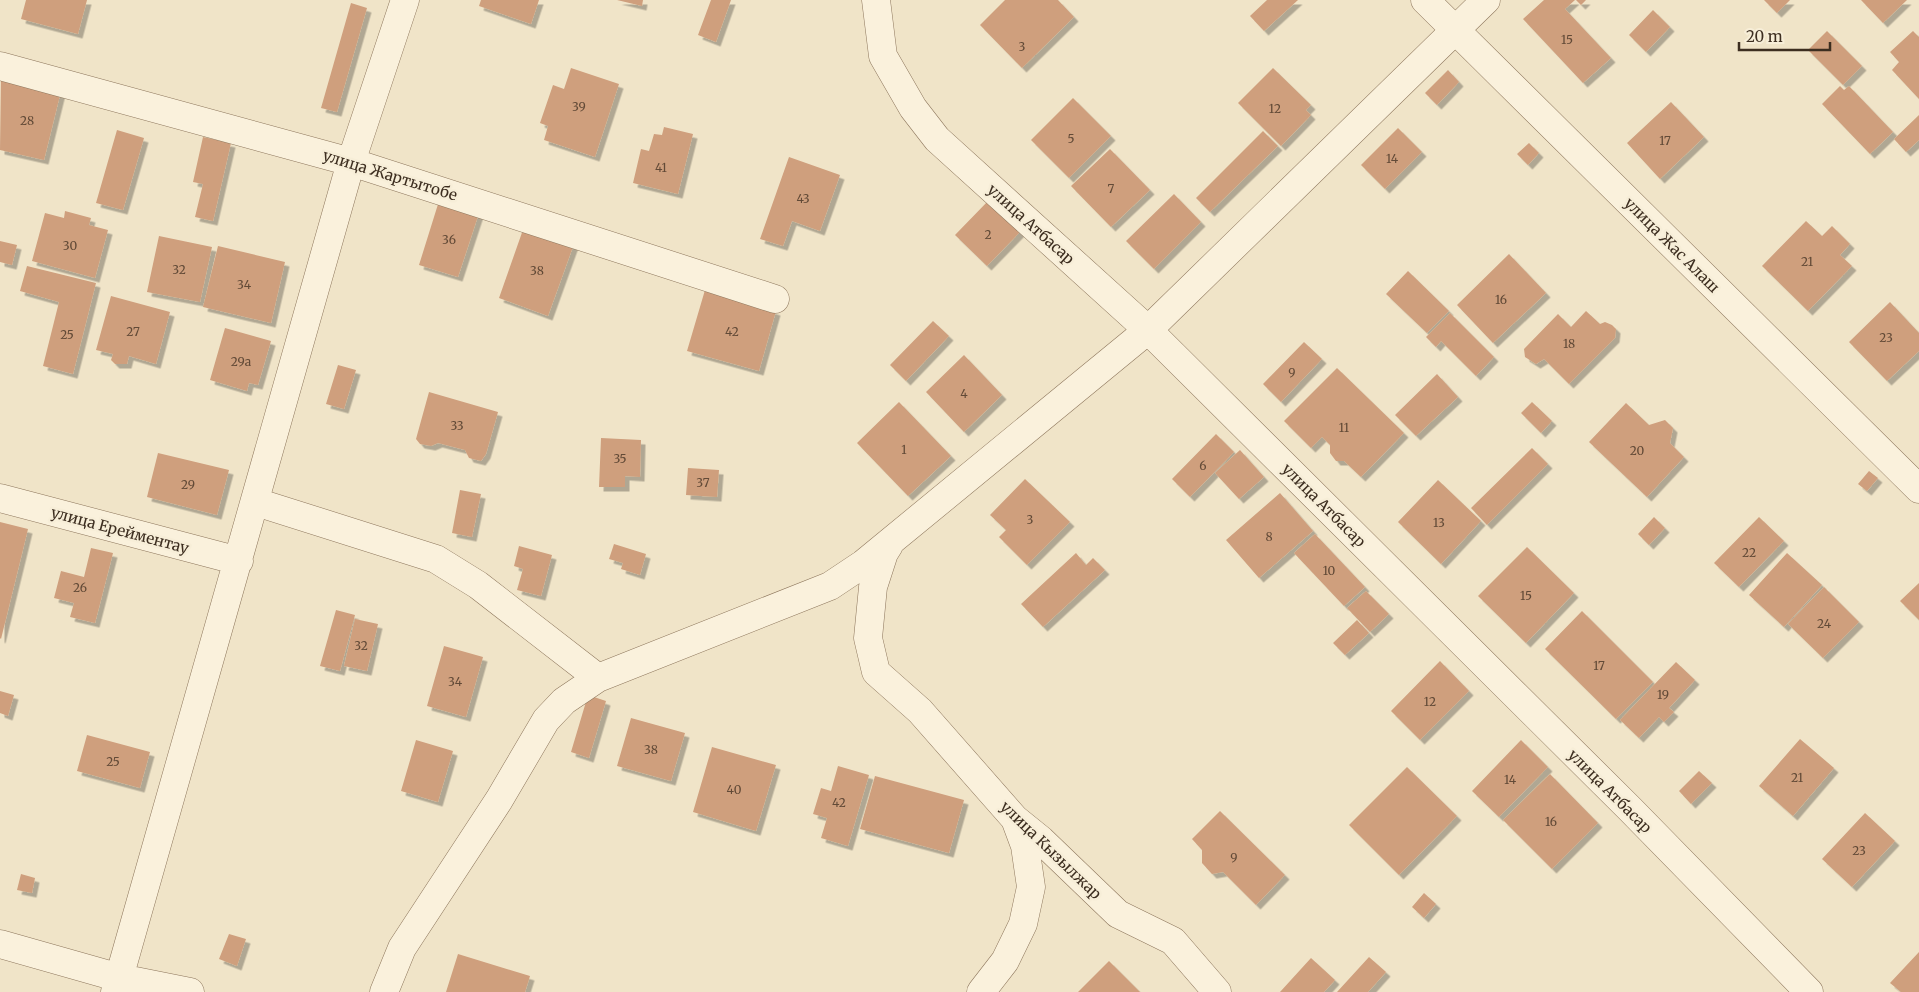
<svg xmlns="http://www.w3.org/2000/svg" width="1919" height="992" font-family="Merriweather,serif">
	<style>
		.building { fill: #cf9f7d; filter: url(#shadow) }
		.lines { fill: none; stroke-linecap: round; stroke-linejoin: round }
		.minor-casing { stroke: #8d765c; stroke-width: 29 }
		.minor { stroke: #faf1dc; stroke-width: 28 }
		.labels { text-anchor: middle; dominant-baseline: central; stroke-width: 5; stroke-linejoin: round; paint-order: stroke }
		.number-label { font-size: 12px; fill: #624a37 }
		.street-label { font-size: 15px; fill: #3d2e20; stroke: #f7eed8 }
	</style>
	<defs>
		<filter id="shadow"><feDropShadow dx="4.5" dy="4.5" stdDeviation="0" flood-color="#0004"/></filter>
	</defs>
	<rect width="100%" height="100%" fill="#f0e4c8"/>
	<path class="building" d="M26 0H87L78 34 21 19Z
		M481 0H539L531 24 479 6Z
		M617 0H643L642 6Z
		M711 0H731L716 42 698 35Z
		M1005 0H1058L1074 17 1022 68 980 25Z
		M1267 0H1298L1264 31 1250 16Z
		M1544 0H1575L1565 9 1611 58 1583 83 1523 19Z
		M1576 0H1586L1581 5Z
		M1764 0H1790L1777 13Z
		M1861 0H1907L1883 23Z
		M351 3 367 8 337 112 321 108Z
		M1653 10 1670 27 1646 52 1629 35Z
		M1827 31 1862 66 1843 85 1808 50Z
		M1913 31 1919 37V99L1892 70 1899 62 1890 52Z
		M571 68 619 84 595 157 544 140 548 126 540 123 553 85 564 89Z
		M1273 68 1311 105 1306 110 1311 115 1281 146 1238 103Z
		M1448 70 1459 82 1437 105 1425 93Z
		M1 76 61 91 44 160 0 150Z
		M1840 86 1844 90 1849 86 1893 132 1870 154 1822 104Z
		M1073 98 1111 136 1069 178 1031 140Z
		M1671 102 1704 137 1660 179 1627 143Z
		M1919 115V140L1906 152 1894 139Z
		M664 127 693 134 678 194 633 183 641 149 649 151 654 134 662 135Z
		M1398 128 1422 152 1385 189 1361 165Z
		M117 130 144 138 123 210 96 203Z
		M1263 131 1278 146 1210 212 1196 198Z
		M203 137 231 143 213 221 195 217 203 184 193 182Z
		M1529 143 1539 153 1528 165 1517 154Z
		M1110 149 1150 190 1111 227 1071 186Z
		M789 157 840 175 820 231 792 221 783 246 760 239Z
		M1174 194 1201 222 1154 269 1126 241Z
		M439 201 479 213 458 277 419 265Z
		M988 201 1020 232 987 266 955 235Z
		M65 211 91 218 89 225 108 230 95 278 32 261 45 213 64 218Z
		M1806 221 1822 236 1832 226 1850 244 1840 255 1852 266 1808 311 1762 266Z
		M525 224 575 241 548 316 499 298Z
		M159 236 212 247 200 302 147 292Z
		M0 241 17 245 12 265 0 262Z
		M218 246 285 262 271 323 203 307Z
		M1509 254 1546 293 1493 343 1457 305Z
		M27 266 96 283 73 374 43 366 59 302 20 291Z
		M1408 271 1449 311 1427 333 1386 294Z
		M705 290 776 311 759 371 687 351Z
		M111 296 170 312 156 364 129 356 127 364H115L111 360 113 354 96 350Z
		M1890 302 1919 333V351L1887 381 1849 342Z
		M1586 311 1600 324 1605 322 1612 325 1616 329 1615 338 1569 384 1544 359 1536 364 1525 357 1524 349 1558 314 1571 327Z
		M1450 313 1494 357 1476 376 1441 341 1436 347 1426 337Z
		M933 321 949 336 906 381 890 365Z
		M225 328 271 341 258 385 249 383 247 391 210 380Z
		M1304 342 1322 359 1281 402 1263 384Z
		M964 355 1002 395 964 432 926 392Z
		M338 365 356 370 344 409 326 404Z
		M1337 368 1404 433 1361 477 1344 461H1336L1330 453V445L1322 437 1311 448 1284 421Z
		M1437 374 1458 397 1416 436 1395 415Z
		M429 392 498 412 486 454 481 461 469 458 465 450 438 443 431 446 420 444 416 439Z
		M899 402 951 456 908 496 857 443Z
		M1532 402 1552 421 1541 433 1521 413Z
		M1626 403 1649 425 1665 420 1673 428 1670 443 1684 457 1647 497 1589 442Z
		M1216 434 1234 452 1190 497 1172 479Z
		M601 438 641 440 640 477 625 476V487H599Z
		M1532 448 1548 464 1487 525 1471 508Z
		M1240 450 1264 477 1239 499 1215 473Z
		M158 453 229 470 217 515 147 497Z
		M688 468 719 470 717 497 686 495Z
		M1869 471 1878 478 1867 491 1858 484Z
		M1025 479 1070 522 1027 565 999 537 1006 530 990 515Z
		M1438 480 1481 521 1441 564 1398 522Z
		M460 490 481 494 472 537 452 533Z
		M1280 493 1313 531 1259 578 1226 540Z
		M1654 517 1665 528 1649 545 1638 534Z
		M1759 517 1784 541 1739 587 1714 563Z
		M0 522 28 529 1 639 0 638Z
		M1315 534 1365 587 1344 606 1294 553Z
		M614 544 646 554 640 575 621 569 623 563 609 559Z
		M519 546 552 555 541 596 517 590 523 569 514 566Z
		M1527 547 1574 593 1526 643 1478 596Z
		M91 548 113 553 95 623 70 617 74 603 54 598 61 571 84 577Z
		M1076 553 1086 565 1093 558 1105 570 1043 627 1021 604Z
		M1787 553 1822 585 1784 627 1749 595Z
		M1919 583V620L1900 601Z
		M1824 587 1859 622 1823 658 1788 624Z
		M1366 591 1389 614 1370 632 1347 608Z
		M336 610 355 615 340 671 320 666Z
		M1582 611 1653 682 1616 719 1545 649Z
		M355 619 378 624 367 671 344 666Z
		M1357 620 1369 633 1345 655 1333 643Z
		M444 646 483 657 466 717 427 706Z
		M1440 661 1469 691 1420 740 1391 711Z
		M1676 662 1695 680 1669 708 1674 712 1664 722 1659 717 1639 738 1620 720Z
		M0 691 14 695 8 716 0 713Z
		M588 695 606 701 589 758 571 752Z
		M631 718 685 733 671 781 617 766Z
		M87 735 150 752 140 788 77 771Z
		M1800 739 1834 768 1793 816 1759 786Z
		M416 740 453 751 438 802 401 791Z
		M1521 740 1548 767 1499 817 1472 791Z
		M712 747 776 765 756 831 693 812Z
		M838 766 869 775 848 846 821 838 827 818 813 814 821 788 831 791Z
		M1407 767 1457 816 1399 875 1349 825Z
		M1699 771 1712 783 1691 804 1679 791Z
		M1550 774 1598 823 1552 869 1503 820Z
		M875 776 964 800 949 853 860 829Z
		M1220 811 1285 875 1256 905 1223 872 1212 874 1202 863V850L1192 839Z
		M1865 813 1895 841 1852 887 1822 859Z
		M21 874 35 878 32 893 17 890Z
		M1424 893 1436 904 1424 918 1412 907Z
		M229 934 246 939 237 966 219 959Z
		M1919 952V992H1901L1890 983Z
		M458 954 530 976 525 992H446Z
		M1369 957 1386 972 1368 992H1337Z
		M1311 958 1335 980 1324 992H1280Z
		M1109 961 1140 992H1078Z"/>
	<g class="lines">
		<defs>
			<path id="minor" d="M876 0 883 56 913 108 937 139 1148 330 1630 809 1809 992
				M1425 0 1919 489
				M0 66 351 162 775 299
				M0 498 239 561
				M256 502 436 559 478 585 598 678
				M889 545 884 553 873 587 868 638 876 672 920 711 1015 819 1041 840 1118 914 1173 941 1217 992
				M0 944 120 978 190 992
				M115 992 351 162 405 0
				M384 992 402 948 499 800 546 720 564 701 598 678 830 586 863 564 1148 330 1486 0
				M981 992 1005 961 1023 924 1031 887 1025 846 1015 819"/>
		</defs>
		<use href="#minor" class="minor-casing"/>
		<use href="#minor" class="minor"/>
	</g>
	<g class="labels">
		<g class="number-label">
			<text x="1567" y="39">15</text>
			<text x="1022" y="46">3</text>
			<text x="579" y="106">39</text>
			<text x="1275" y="108">12</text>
			<text x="27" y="120">28</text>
			<text x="1071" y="138">5</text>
			<text x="1665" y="140">17</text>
			<text x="1392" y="158">14</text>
			<text x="661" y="167">41</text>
			<text x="1111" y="188">7</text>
			<text x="803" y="198">43</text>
			<text x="988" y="234">2</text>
			<text x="449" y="239">36</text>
			<text x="70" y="245">30</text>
			<text x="1807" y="261">21</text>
			<text x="179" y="269">32</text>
			<text x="537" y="270">38</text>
			<text x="244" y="284">34</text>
			<text x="1501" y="299">16</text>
			<text x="133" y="331">27</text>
			<text x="732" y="331">42</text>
			<text x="67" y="334">25</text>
			<text x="1886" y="337">23</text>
			<text x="1569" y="343">18</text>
			<text x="241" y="361">29а</text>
			<text x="1292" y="372">9</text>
			<text x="964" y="393">4</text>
			<text x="457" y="425">33</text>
			<text x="1344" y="427">11</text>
			<text x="904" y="449">1</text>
			<text x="1637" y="450">20</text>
			<text x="620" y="458">35</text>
			<text x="1203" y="465">6</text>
			<text x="703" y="482">37</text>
			<text x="188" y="484">29</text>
			<text x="1030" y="519">3</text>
			<text x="1439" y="522">13</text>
			<text x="1269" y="536">8</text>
			<text x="1749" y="552">22</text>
			<text x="1329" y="570">10</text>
			<text x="80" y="587">26</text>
			<text x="1526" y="595">15</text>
			<text x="1824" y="623">24</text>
			<text x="361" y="645">32</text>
			<text x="1599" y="665">17</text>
			<text x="455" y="681">34</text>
			<text x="1663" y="694">19</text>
			<text x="1430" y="701">12</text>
			<text x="651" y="749">38</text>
			<text x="113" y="761">25</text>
			<text x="1797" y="777">21</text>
			<text x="1510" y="779">14</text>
			<text x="734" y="789">40</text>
			<text x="839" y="802">42</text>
			<text x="1551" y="821">16</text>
			<text x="1859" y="850">23</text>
			<text x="1234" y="857">9</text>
		</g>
		<g class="street-label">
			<text transform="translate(390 175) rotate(17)">улица Жартытобе</text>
			<text transform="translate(1031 224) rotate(42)">улица Атбасар</text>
			<text transform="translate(1672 245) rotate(45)">улица Жас Алаш</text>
			<text transform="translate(1324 505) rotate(45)">улица Атбасар</text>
			<text transform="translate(120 530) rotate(15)">улица Ерейментау</text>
			<text transform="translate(1610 791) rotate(45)">улица Атбасар</text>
			<text transform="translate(1051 850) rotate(44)">улица Кызылжар</text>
		</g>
	</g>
	<path d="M1739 42v8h91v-8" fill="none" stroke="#3d2e20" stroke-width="2.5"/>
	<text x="1746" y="42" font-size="15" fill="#3d2e20" stroke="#f7eed8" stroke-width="4" paint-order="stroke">20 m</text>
</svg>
